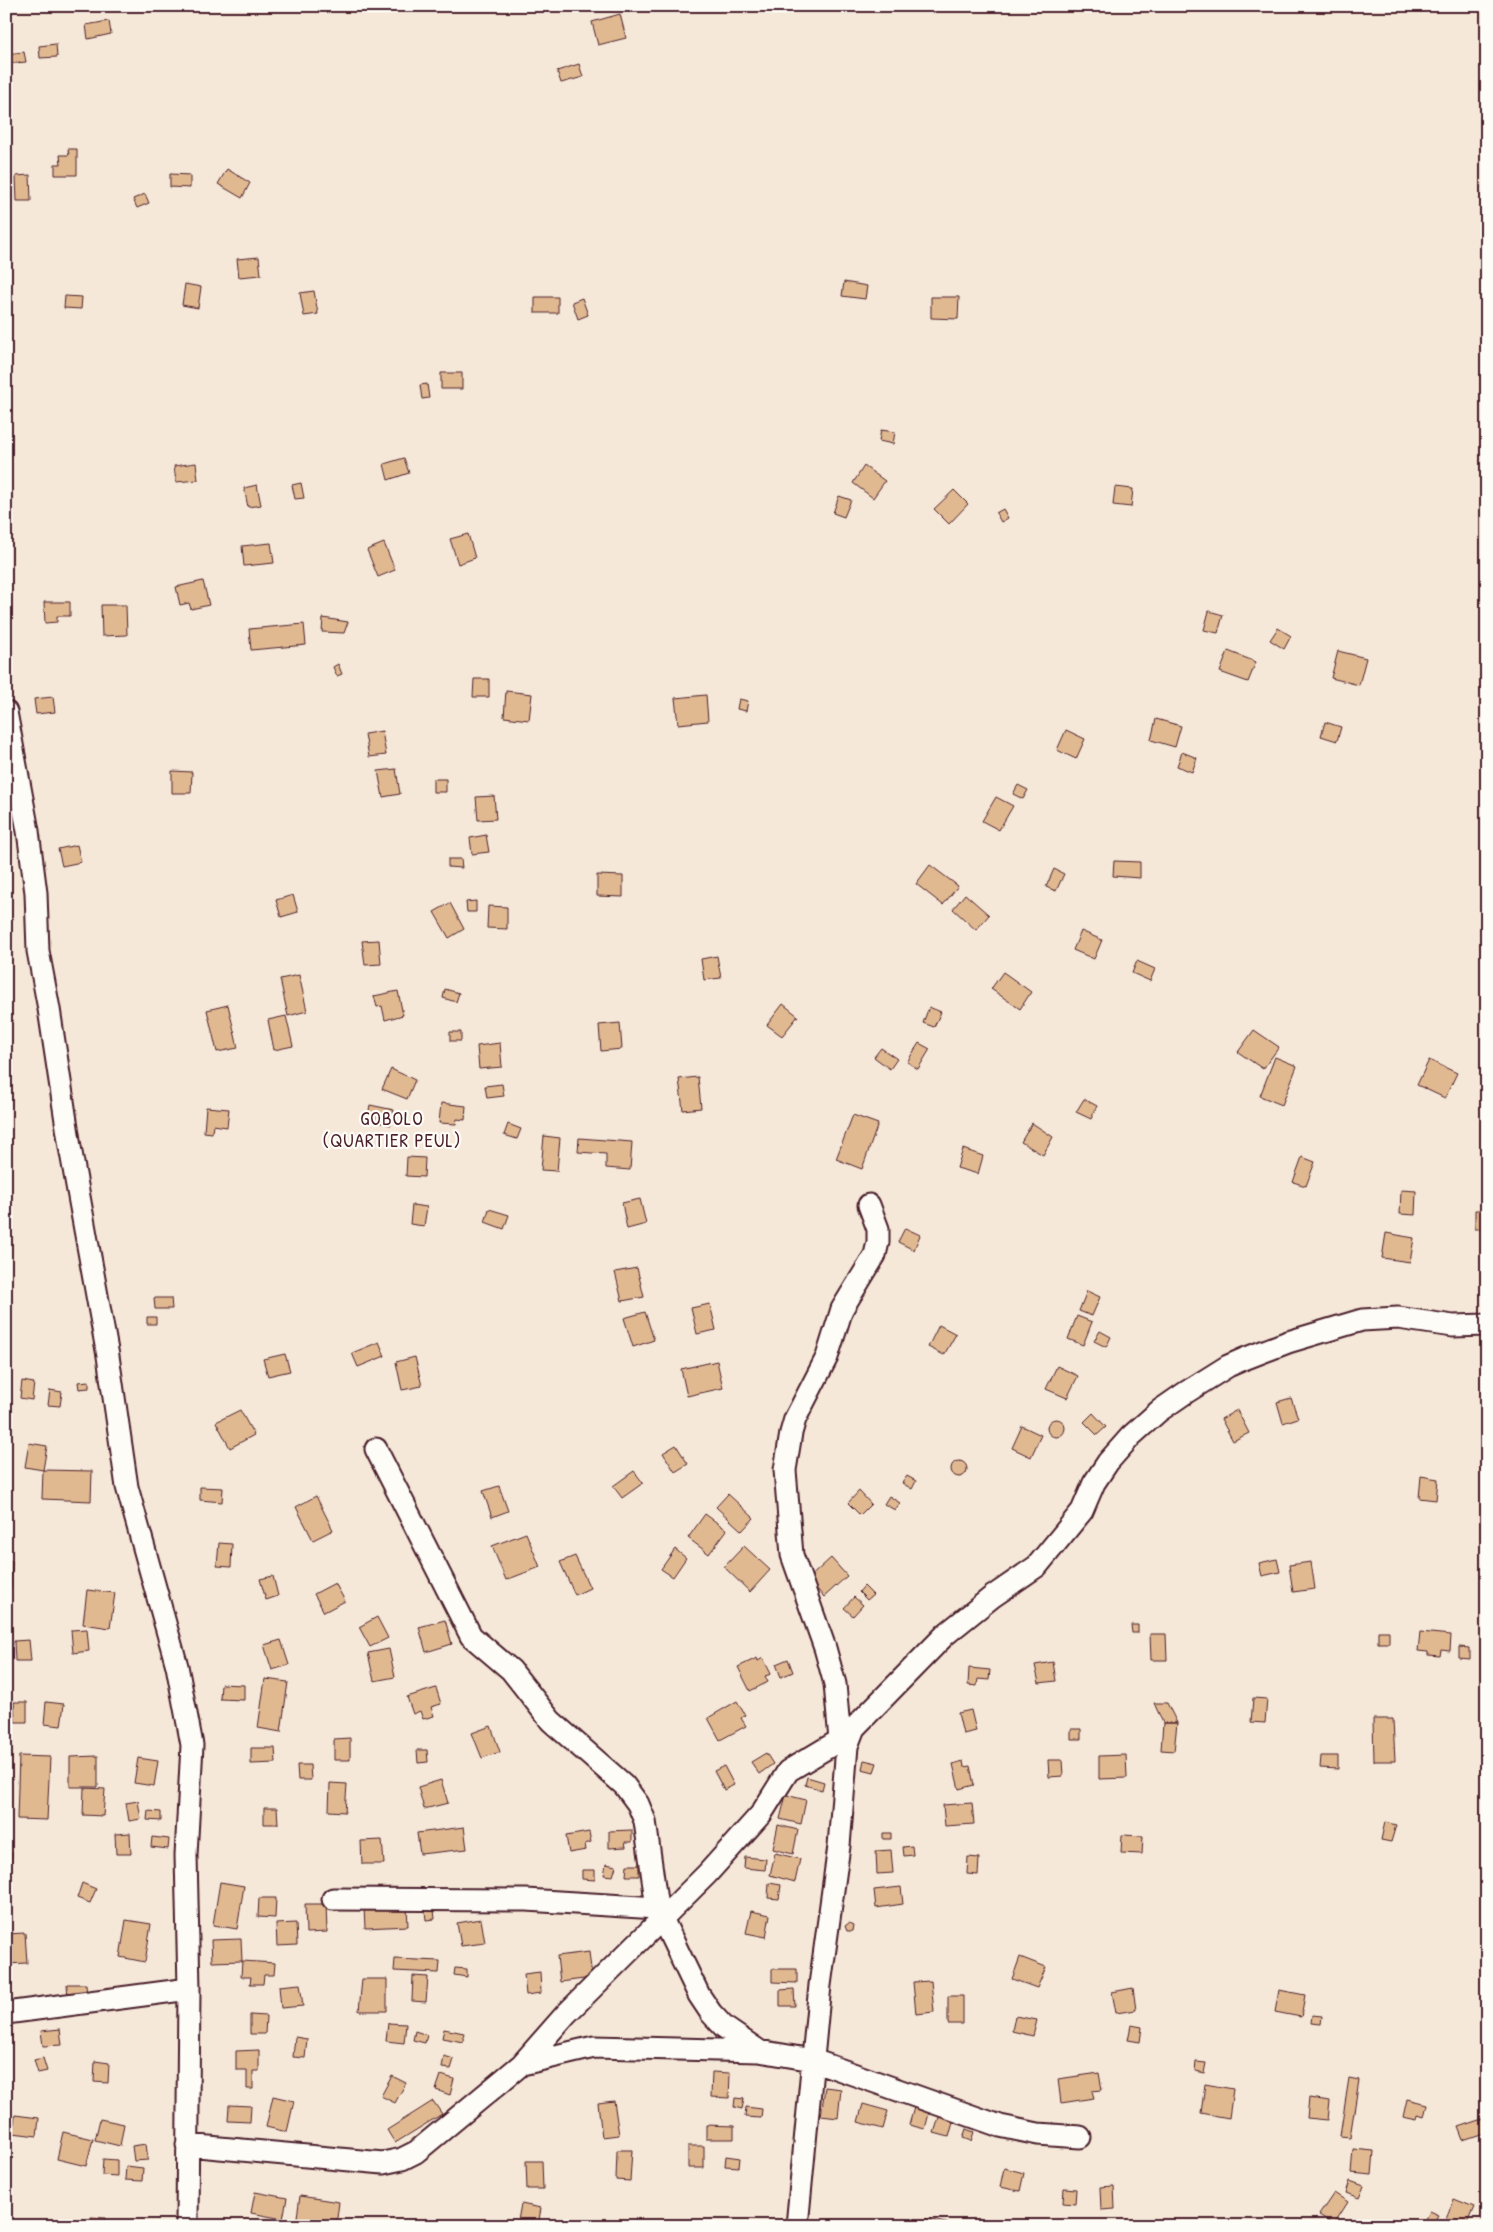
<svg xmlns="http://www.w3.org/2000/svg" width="1493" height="2232" font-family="'Patrick Hand',sans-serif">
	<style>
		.building { fill: #e1b991; stroke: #4a1f2b }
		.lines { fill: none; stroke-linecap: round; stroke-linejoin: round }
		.street-casing { stroke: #4a1f2b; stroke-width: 25 }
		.street { stroke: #fdfcf7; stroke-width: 21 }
		.labels { text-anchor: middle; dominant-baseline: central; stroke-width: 4.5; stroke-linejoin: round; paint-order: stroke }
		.quarter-label { font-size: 19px; letter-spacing: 1px; fill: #4a1f2b; stroke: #fdfcf7 }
	</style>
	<rect width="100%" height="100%" fill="#f5e8d8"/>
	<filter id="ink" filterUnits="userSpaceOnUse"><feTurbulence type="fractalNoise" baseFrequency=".02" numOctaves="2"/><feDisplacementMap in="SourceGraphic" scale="10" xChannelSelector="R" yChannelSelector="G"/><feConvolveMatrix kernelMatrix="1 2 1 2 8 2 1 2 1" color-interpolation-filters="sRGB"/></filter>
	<g filter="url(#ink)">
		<path class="building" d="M620 14 626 38 598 45 592 22Z
			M109 21 111 34 88 39 86 25Z
			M56 44 57 57 40 58 39 46Z
			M24 52 26 62 6 64V54Z
			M579 64 583 77 561 83 557 71Z
			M68 149H77V175H55V164H61L60 155H69Z
			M227 169 250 183 242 198 218 184Z
			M170 174 190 175V188L170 187Z
			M30 175 31 201H17L16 176Z
			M145 194 149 203 137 208 133 199Z
			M259 257 261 275 239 277 237 259Z
			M844 282 867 286 865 299 842 296Z
			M185 284 201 287 198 308 182 305Z
			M314 291 318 314 304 316 300 293Z
			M65 296 82 297 81 309 64 308Z
			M535 297H558V313H535Z
			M931 297H959L958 319 931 318Z
			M582 298 588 315 578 319 572 302Z
			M441 373H462V389H441Z
			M427 384 429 398 422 399 420 385Z
			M881 430 895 432 893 444 879 441Z
			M404 458 409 473 388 480 384 464Z
			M196 463 198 480 176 482 174 466Z
			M864 466 885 481 873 498 853 483Z
			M301 483 304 498 295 499 292 485Z
			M257 485 261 505 248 507 244 488Z
			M1115 487 1133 489 1131 507 1113 505Z
			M954 490 968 504 949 524 934 509Z
			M839 496 851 500 844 517 833 513Z
			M1003 509 1008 518 1001 522 996 513Z
			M468 534 475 558 458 564 450 539Z
			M271 543 274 563 244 566 242 546Z
			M384 543 395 570 378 577 367 550Z
			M203 581 209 605 191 609 189 603 180 605 176 587Z
			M44 602H70V616H57V622L45 623Z
			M101 605H126L127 635 102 636Z
			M1209 611 1223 615 1218 633 1204 630Z
			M323 618 348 622 344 633 322 632Z
			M304 624 306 645 251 650 249 629Z
			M1278 628 1291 636 1284 649 1270 640Z
			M1228 651 1256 662 1248 682 1220 672Z
			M1338 651 1366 658 1359 685 1331 678Z
			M338 664 342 674 337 676 333 667Z
			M474 679H489V697H473Z
			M506 691 532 694 529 720 504 717Z
			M706 695 708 721 678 724 675 698Z
			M53 697 55 712 36 714 34 699Z
			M739 699 748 701 746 711 737 709Z
			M1156 719 1181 726 1175 747 1151 740Z
			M1325 722 1341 727 1337 741 1321 736Z
			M1066 730 1085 739 1076 759 1057 750Z
			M382 731 386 755 369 757 365 734Z
			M1182 752 1197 758 1192 772 1177 766Z
			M396 769 400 794 383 797 378 771Z
			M172 771 192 772 191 793H172Z
			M433 779H446V792H433Z
			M1018 785 1028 790 1023 799 1013 794Z
			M494 796 496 819 478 820 476 797Z
			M996 797 1013 806 999 830 982 821Z
			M486 835 489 852 472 854 470 838Z
			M77 845 81 862 62 866 58 849Z
			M448 859H461L462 868 448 867Z
			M1114 861 1140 862V878L1113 876Z
			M930 865 958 886 943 905 916 884Z
			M1054 869 1064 874 1056 891 1046 887Z
			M597 875 623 876V897L597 896Z
			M965 894 989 915 976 930 953 909Z
			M293 895 298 912 281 917 276 900Z
			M476 901V912H467L466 902Z
			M450 903 464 929 449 938 434 912Z
			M488 906 507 907V929L487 928Z
			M1081 931 1102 940 1094 959 1073 950Z
			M379 940 381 964 365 965 362 941Z
			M717 956 721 978 704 980 701 959Z
			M1137 961 1155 969 1150 981 1132 973Z
			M1003 972 1031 992 1020 1009 991 989Z
			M299 975 307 1011 288 1016 280 979Z
			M445 989 459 993 456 1002 443 998Z
			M398 991 403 1015 385 1020 382 1006 377 1007 374 996Z
			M783 1004 798 1016 782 1036 767 1025Z
			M228 1005 238 1048 217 1052 207 1010Z
			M929 1007 941 1012 934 1027 923 1023Z
			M286 1016 293 1046 274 1050 268 1020Z
			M620 1023 622 1049 601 1051 599 1025Z
			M1254 1030 1279 1047 1263 1069 1238 1052Z
			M450 1032H461V1041H450Z
			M500 1043 502 1067 479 1069 477 1046Z
			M919 1043 930 1049 918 1069 907 1062Z
			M881 1048 897 1059 890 1069 874 1057Z
			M1275 1057 1297 1066 1282 1105 1260 1096Z
			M1429 1060 1457 1073 1445 1098 1417 1085Z
			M391 1069 415 1080 407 1099 382 1089Z
			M698 1077 701 1108 683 1110 679 1079Z
			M502 1084 504 1096 487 1098 485 1086Z
			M1084 1099 1097 1106 1091 1119 1076 1112Z
			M441 1103 466 1106 465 1120 457 1119 456 1124 439 1123Z
			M370 1105 394 1110 391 1125 367 1120Z
			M206 1107 229 1109 227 1127 213 1125 212 1133 204 1132Z
			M853 1115 878 1124 862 1169 836 1159Z
			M1032 1123 1053 1137 1043 1155 1021 1142Z
			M508 1124 521 1129 517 1139 504 1135Z
			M544 1136 560 1138 557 1171 541 1170Z
			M579 1138 632 1142 630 1170 606 1168V1154L578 1152Z
			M963 1149 983 1156 978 1174 957 1168Z
			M407 1157 425 1158 424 1177 406 1176Z
			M1302 1157 1315 1162 1306 1186 1293 1182Z
			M1401 1190 1416 1191 1415 1215 1400 1214Z
			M640 1199 646 1224 627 1229 622 1203Z
			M412 1205 427 1207 424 1226 410 1224Z
			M489 1209 509 1215 504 1229 485 1222Z
			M1475 1210H1487V1229H1475Z
			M905 1228 920 1235 914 1250 898 1242Z
			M1386 1233 1414 1238 1410 1262 1382 1258Z
			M637 1268 644 1297 622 1301 615 1272Z
			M1087 1291 1100 1297 1092 1316 1079 1311Z
			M154 1298H171L172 1309H155Z
			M710 1304 716 1330 697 1334 691 1308Z
			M645 1312 654 1340 633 1347 624 1318Z
			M1077 1316 1092 1322 1083 1345 1068 1339Z
			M147 1317H156V1324H147Z
			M939 1325 956 1334 944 1355 928 1347Z
			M1100 1331 1111 1337 1106 1347 1094 1341Z
			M379 1342 385 1356 358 1367 352 1353Z
			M285 1354 290 1371 268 1376 263 1359Z
			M415 1357 422 1386 402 1390 396 1362Z
			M717 1361 723 1388 687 1396 681 1369Z
			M1057 1366 1078 1376 1067 1398 1046 1389Z
			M22 1381 34 1383 32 1400 20 1398Z
			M89 1381V1388L79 1389 78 1382Z
			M50 1390 62 1392 60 1406 48 1405Z
			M1291 1398 1298 1418 1283 1423 1277 1402Z
			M240 1410 254 1435 230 1448 216 1422Z
			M1237 1410 1249 1433 1233 1441 1221 1419Z
			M1093 1413 1106 1427 1097 1435 1084 1422Z
			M1047 1428a9 9 0 1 1 18 0a9 9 0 1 1-18 0Z
			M1022 1426 1041 1435 1031 1457 1012 1448Z
			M29 1443 47 1446 43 1470 25 1467Z
			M676 1445 688 1464 675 1472 663 1453Z
			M951 1469a8 8 0 1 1 16 0a8 8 0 1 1-16 0Z
			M43 1470 92 1471 91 1501 42 1499Z
			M634 1471 643 1483 622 1498 613 1486Z
			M907 1476 916 1481 912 1489 902 1483Z
			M1421 1476 1438 1479 1436 1500 1419 1498Z
			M499 1486 508 1511 492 1517 483 1491Z
			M200 1487 223 1488 222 1502 200 1500Z
			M859 1491 871 1504 860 1515 848 1503Z
			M728 1494 754 1518 742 1531 716 1507Z
			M316 1496 333 1530 313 1540 296 1507Z
			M889 1496 900 1503 895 1510 884 1504Z
			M705 1514 727 1530 709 1554 688 1538Z
			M526 1533 540 1567 506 1580 492 1546Z
			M219 1543 232 1544 231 1567 217 1566Z
			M744 1546 770 1570 750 1592 724 1567Z
			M675 1549 686 1558 673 1577 661 1569Z
			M575 1556 590 1588 575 1595 560 1562Z
			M831 1558 847 1576 824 1597 808 1579Z
			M1277 1559 1280 1572 1262 1576 1259 1563Z
			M6 1560 12 1561 11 1588H6Z
			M1311 1562 1315 1589 1293 1592 1289 1565Z
			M273 1576 278 1596 266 1600 260 1579Z
			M335 1583 345 1601 324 1612 314 1594Z
			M864 1586 873 1595 867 1600 859 1592Z
			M87 1590 115 1593 110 1628 83 1624Z
			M854 1597 863 1605 853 1616 844 1608Z
			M377 1617 388 1638 370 1647 359 1627Z
			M445 1620 452 1644 426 1652 419 1627Z
			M1131 1625H1138V1633H1132Z
			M87 1629 89 1651 73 1653 71 1630Z
			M1378 1631H1389V1643H1378Z
			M1420 1632 1451 1635 1450 1651 1441 1650 1440 1656 1428 1655V1652L1418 1651Z
			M1150 1634H1166L1167 1660H1151Z
			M29 1640 31 1661H15L14 1641Z
			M281 1640 289 1665 272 1670 264 1645Z
			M1459 1647 1470 1648V1659L1459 1658Z
			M389 1649 395 1677 374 1681 368 1653Z
			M757 1658 758 1661 763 1658 771 1674 765 1676 768 1682 750 1691 738 1667Z
			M788 1659 793 1672 781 1677 776 1664Z
			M1053 1662 1056 1681 1039 1683 1035 1665Z
			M969 1668 990 1670 989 1680 978 1679 977 1686 968 1685Z
			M265 1679 288 1682 281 1732 258 1728Z
			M221 1684 244 1685V1700L220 1699Z
			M436 1688 441 1704 431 1707 434 1716 423 1719 420 1711 413 1714 407 1697Z
			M1253 1698 1267 1699 1265 1723 1251 1722Z
			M737 1701 745 1715 741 1718 746 1726 720 1740 708 1718Z
			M14 1702H27V1722H15Z
			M46 1702 64 1704 61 1726 44 1724Z
			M1154 1703H1167L1177 1723H1163Z
			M971 1710 976 1731 963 1734 958 1713Z
			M1373 1719H1393L1395 1761H1374Z
			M1163 1723H1177L1174 1751 1161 1750Z
			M491 1726 500 1752 482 1758 472 1733Z
			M1071 1729H1081V1739H1071Z
			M350 1738V1760H334V1739Z
			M251 1748H275L276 1763 251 1764Z
			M417 1750H427L428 1762 418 1763Z
			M766 1753 773 1764 759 1774 751 1762Z
			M1126 1755 1127 1778 1099 1779V1756Z
			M19 1756 50 1757 47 1820 17 1819Z
			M98 1756V1787H70V1757Z
			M1321 1756H1338V1769L1320 1768Z
			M138 1758 158 1761 154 1786 134 1783Z
			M864 1760 877 1763 874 1772 862 1769Z
			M1048 1760H1062L1063 1776 1049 1777Z
			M963 1761 964 1767 970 1766 974 1785 959 1789 953 1764Z
			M297 1765H310L311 1780H298Z
			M724 1766 734 1785 724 1790 714 1771Z
			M807 1777 824 1782 822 1790 805 1785Z
			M441 1780 448 1803 424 1809 418 1787Z
			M330 1783 347 1784 345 1812 329 1811Z
			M84 1788 105 1789 103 1816 83 1815Z
			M786 1795 806 1800 801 1824 780 1819Z
			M138 1801 141 1819 129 1821 126 1803Z
			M972 1803 974 1824 945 1826 943 1805Z
			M264 1808H277L278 1824H264Z
			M148 1811 161 1812V1821L147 1820Z
			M1385 1822 1396 1825 1391 1842 1381 1840Z
			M778 1825 798 1830 793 1854 773 1849Z
			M464 1827 467 1849 420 1854 417 1833Z
			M632 1830V1842H625L626 1847 609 1848V1831Z
			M589 1832 591 1842 585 1844 586 1850 569 1853 566 1836Z
			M130 1833 131 1854H116L115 1834Z
			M883 1833H891V1839H883Z
			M1122 1835 1143 1836 1142 1854 1121 1853Z
			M152 1837 169 1839 168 1849 151 1847Z
			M382 1840 384 1864H362L361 1841Z
			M912 1846 913 1855 904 1856 903 1847Z
			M891 1850 893 1873 877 1874 876 1851Z
			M6 1853H12L8 1895H6Z
			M775 1853 800 1859 795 1882 770 1875Z
			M745 1857 766 1859 765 1870 744 1868Z
			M968 1857 979 1858 978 1875 967 1874Z
			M606 1864 616 1866 613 1876 604 1875Z
			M627 1865H639V1876H626Z
			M582 1870H595V1880L582 1879Z
			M220 1882 244 1886 237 1929 213 1925Z
			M82 1883 96 1889 90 1903 77 1898Z
			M769 1883 781 1885 779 1899 768 1898Z
			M901 1887 903 1904 876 1908 874 1890Z
			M259 1898H276L275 1918 258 1917Z
			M305 1904H326L327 1932 306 1933Z
			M407 1906 408 1926 365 1928 364 1907Z
			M434 1910 435 1919 426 1920 425 1911Z
			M751 1911 770 1915 766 1937 746 1933Z
			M481 1919 485 1943 461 1946 457 1923Z
			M126 1920 151 1924 145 1962 120 1957Z
			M296 1923 297 1945 277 1946 276 1924Z
			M849 1923 853 1925 852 1931H847L845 1926Z
			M25 1933 27 1963 6 1964V1934Z
			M241 1939 242 1961 212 1962 211 1940Z
			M589 1952 592 1978 560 1982 557 1956Z
			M1020 1957 1046 1967 1037 1988 1012 1979Z
			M395 1959 440 1961 439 1973 394 1971Z
			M242 1961 275 1963 274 1975H264L263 1984H250L251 1977H241Z
			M455 1968 467 1969V1977L454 1975Z
			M772 1969H797V1983L772 1982Z
			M540 1972 541 1993 526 1995 524 1974Z
			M413 1976 428 1977 426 2002 412 2001Z
			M362 1979H387V2011H359Z
			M931 1981 934 2012 916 2014 913 1982Z
			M67 1984H86L87 1997 68 1998Z
			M300 1984 303 2006 281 2008 279 1986Z
			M1133 1988 1136 2010 1116 2013 1112 1992Z
			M794 1989 795 2006H780V1990Z
			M1279 1990 1305 1995 1301 2017 1275 2012Z
			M948 1996H963V2024H948Z
			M250 2015 266 2016 265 2034H250Z
			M1312 2015 1322 2016 1321 2024 1311 2023Z
			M1015 2016 1037 2020 1033 2036 1012 2031Z
			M388 2023 406 2024 404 2043 386 2041Z
			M1131 2025 1142 2027 1140 2042 1128 2040Z
			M60 2029 62 2045 43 2046 41 2031Z
			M444 2029 464 2033 463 2042 442 2038Z
			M415 2031 427 2035 425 2043 413 2040Z
			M295 2037 307 2039 305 2058 293 2057Z
			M259 2050V2071H253V2089H247V2070H236V2051Z
			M444 2056 454 2059 451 2069 442 2068Z
			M43 2058 47 2071 38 2073 34 2060Z
			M95 2061 109 2063 108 2083 94 2082Z
			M1196 2062 1206 2063 1204 2073 1195 2071Z
			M712 2072 730 2073 729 2098 711 2097Z
			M1099 2073 1102 2090 1092 2091 1094 2098 1061 2103 1058 2079Z
			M441 2075 454 2079 450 2095 436 2090Z
			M392 2076 406 2083 395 2103 381 2096Z
			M1349 2078 1359 2080 1350 2137 1340 2136Z
			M1205 2084 1233 2089 1229 2118 1201 2113Z
			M825 2087 841 2089 838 2118 821 2116Z
			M273 2096 294 2101 287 2132 266 2127Z
			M735 2098 744 2099 742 2109 734 2107Z
			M1309 2098 1330 2101 1328 2120 1307 2118Z
			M1407 2099 1427 2104 1424 2117 1418 2115 1417 2120 1403 2117Z
			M433 2101 442 2114 395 2143 387 2130Z
			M614 2101 619 2135 602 2137 598 2103Z
			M863 2104 888 2111 883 2129 858 2122Z
			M915 2104 930 2109 925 2129 909 2125Z
			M229 2105 251 2106 250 2122 228 2121Z
			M746 2107 762 2109 761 2118 745 2117Z
			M941 2111 955 2115 949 2137 934 2133Z
			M15 2115 39 2118 37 2136 13 2133Z
			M1485 2118 1487 2132 1463 2140 1458 2127Z
			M100 2119 124 2124 120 2146 95 2140Z
			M706 2125 734 2126V2139H706Z
			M966 2129 974 2132 971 2141 963 2138Z
			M63 2132 93 2139 86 2166 57 2159Z
			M146 2144 148 2160 134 2161 132 2146Z
			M688 2146H704V2168H688Z
			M1353 2149 1374 2151 1372 2175 1351 2173Z
			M617 2150H632L630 2181 616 2180Z
			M726 2156 740 2158 739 2167 725 2166Z
			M103 2159 117 2160V2176L102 2175Z
			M526 2161H542L543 2189H527Z
			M126 2166 143 2168 142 2181 125 2180Z
			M1004 2168 1024 2173 1020 2191 1000 2187Z
			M1350 2181 1364 2186 1359 2198 1346 2193Z
			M1114 2186 1115 2209 1101 2210 1100 2187Z
			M1064 2188 1076 2189 1075 2204 1063 2203Z
			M255 2192 287 2198 283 2219 251 2213Z
			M1334 2193 1348 2202 1334 2224 1319 2215Z
			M300 2196 339 2202 336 2226 296 2224Z
			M1454 2199 1474 2207 1466 2226 1445 2224Z
			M521 2204 541 2208 538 2226H517Z
			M1429 2211 1438 2215 1433 2224 1425 2219Z
			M91 2217 105 2218V2226H90Z
			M1483 2217 1487 2218V2226H1481Z
			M926 2219 951 2224V2226H925Z"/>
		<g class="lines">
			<defs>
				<path id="street" d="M6 712 28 831 36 893 38 951 49 1009 70 1147 108 1356 127 1487 177 1666 192 1745 186 1855 189 1989 187 2226
					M376 1449 471 1636 511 1670 551 1721 624 1785 638 1804 645 1821 657 1908 699 1995 711 2013 724 2027 759 2051
					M840 1740 835 1684 825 1648 792 1555 785 1470 791 1433 795 1419 827 1357 842 1309 875 1255 878 1242V1229L869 1205
					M333 1899 526 1900 657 1908
					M6 2013 189 1989
					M522 2064 566 2014 707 1874 761 1814 788 1771 840 1740 849 1737
					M187 2145 383 2163 402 2159 416 2152 522 2064 594 2047 759 2051 813 2060 1000 2126 1038 2134 1080 2137
					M797 2226 820 1985 839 1846 847 1746 854 1728 946 1634 992 1597 1037 1566 1082 1511 1094 1483 1108 1462 1131 1436 1159 1411 1185 1393 1228 1366 1244 1359 1288 1342 1362 1320 1398 1318 1453 1326 1487 1325"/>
			</defs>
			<use href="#street" class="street-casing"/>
			<use href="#street" class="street"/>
		</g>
	</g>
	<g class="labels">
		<g class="quarter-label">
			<text x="392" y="1118">GOBOLO<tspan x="392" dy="22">(QUARTIER PEUL)</tspan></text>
		</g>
	</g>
	<rect width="1493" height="2232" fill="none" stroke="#fdfcf7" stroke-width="25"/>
	<rect x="12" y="12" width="1468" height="2207" fill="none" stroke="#4a1f2b" stroke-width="2" filter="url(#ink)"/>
</svg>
